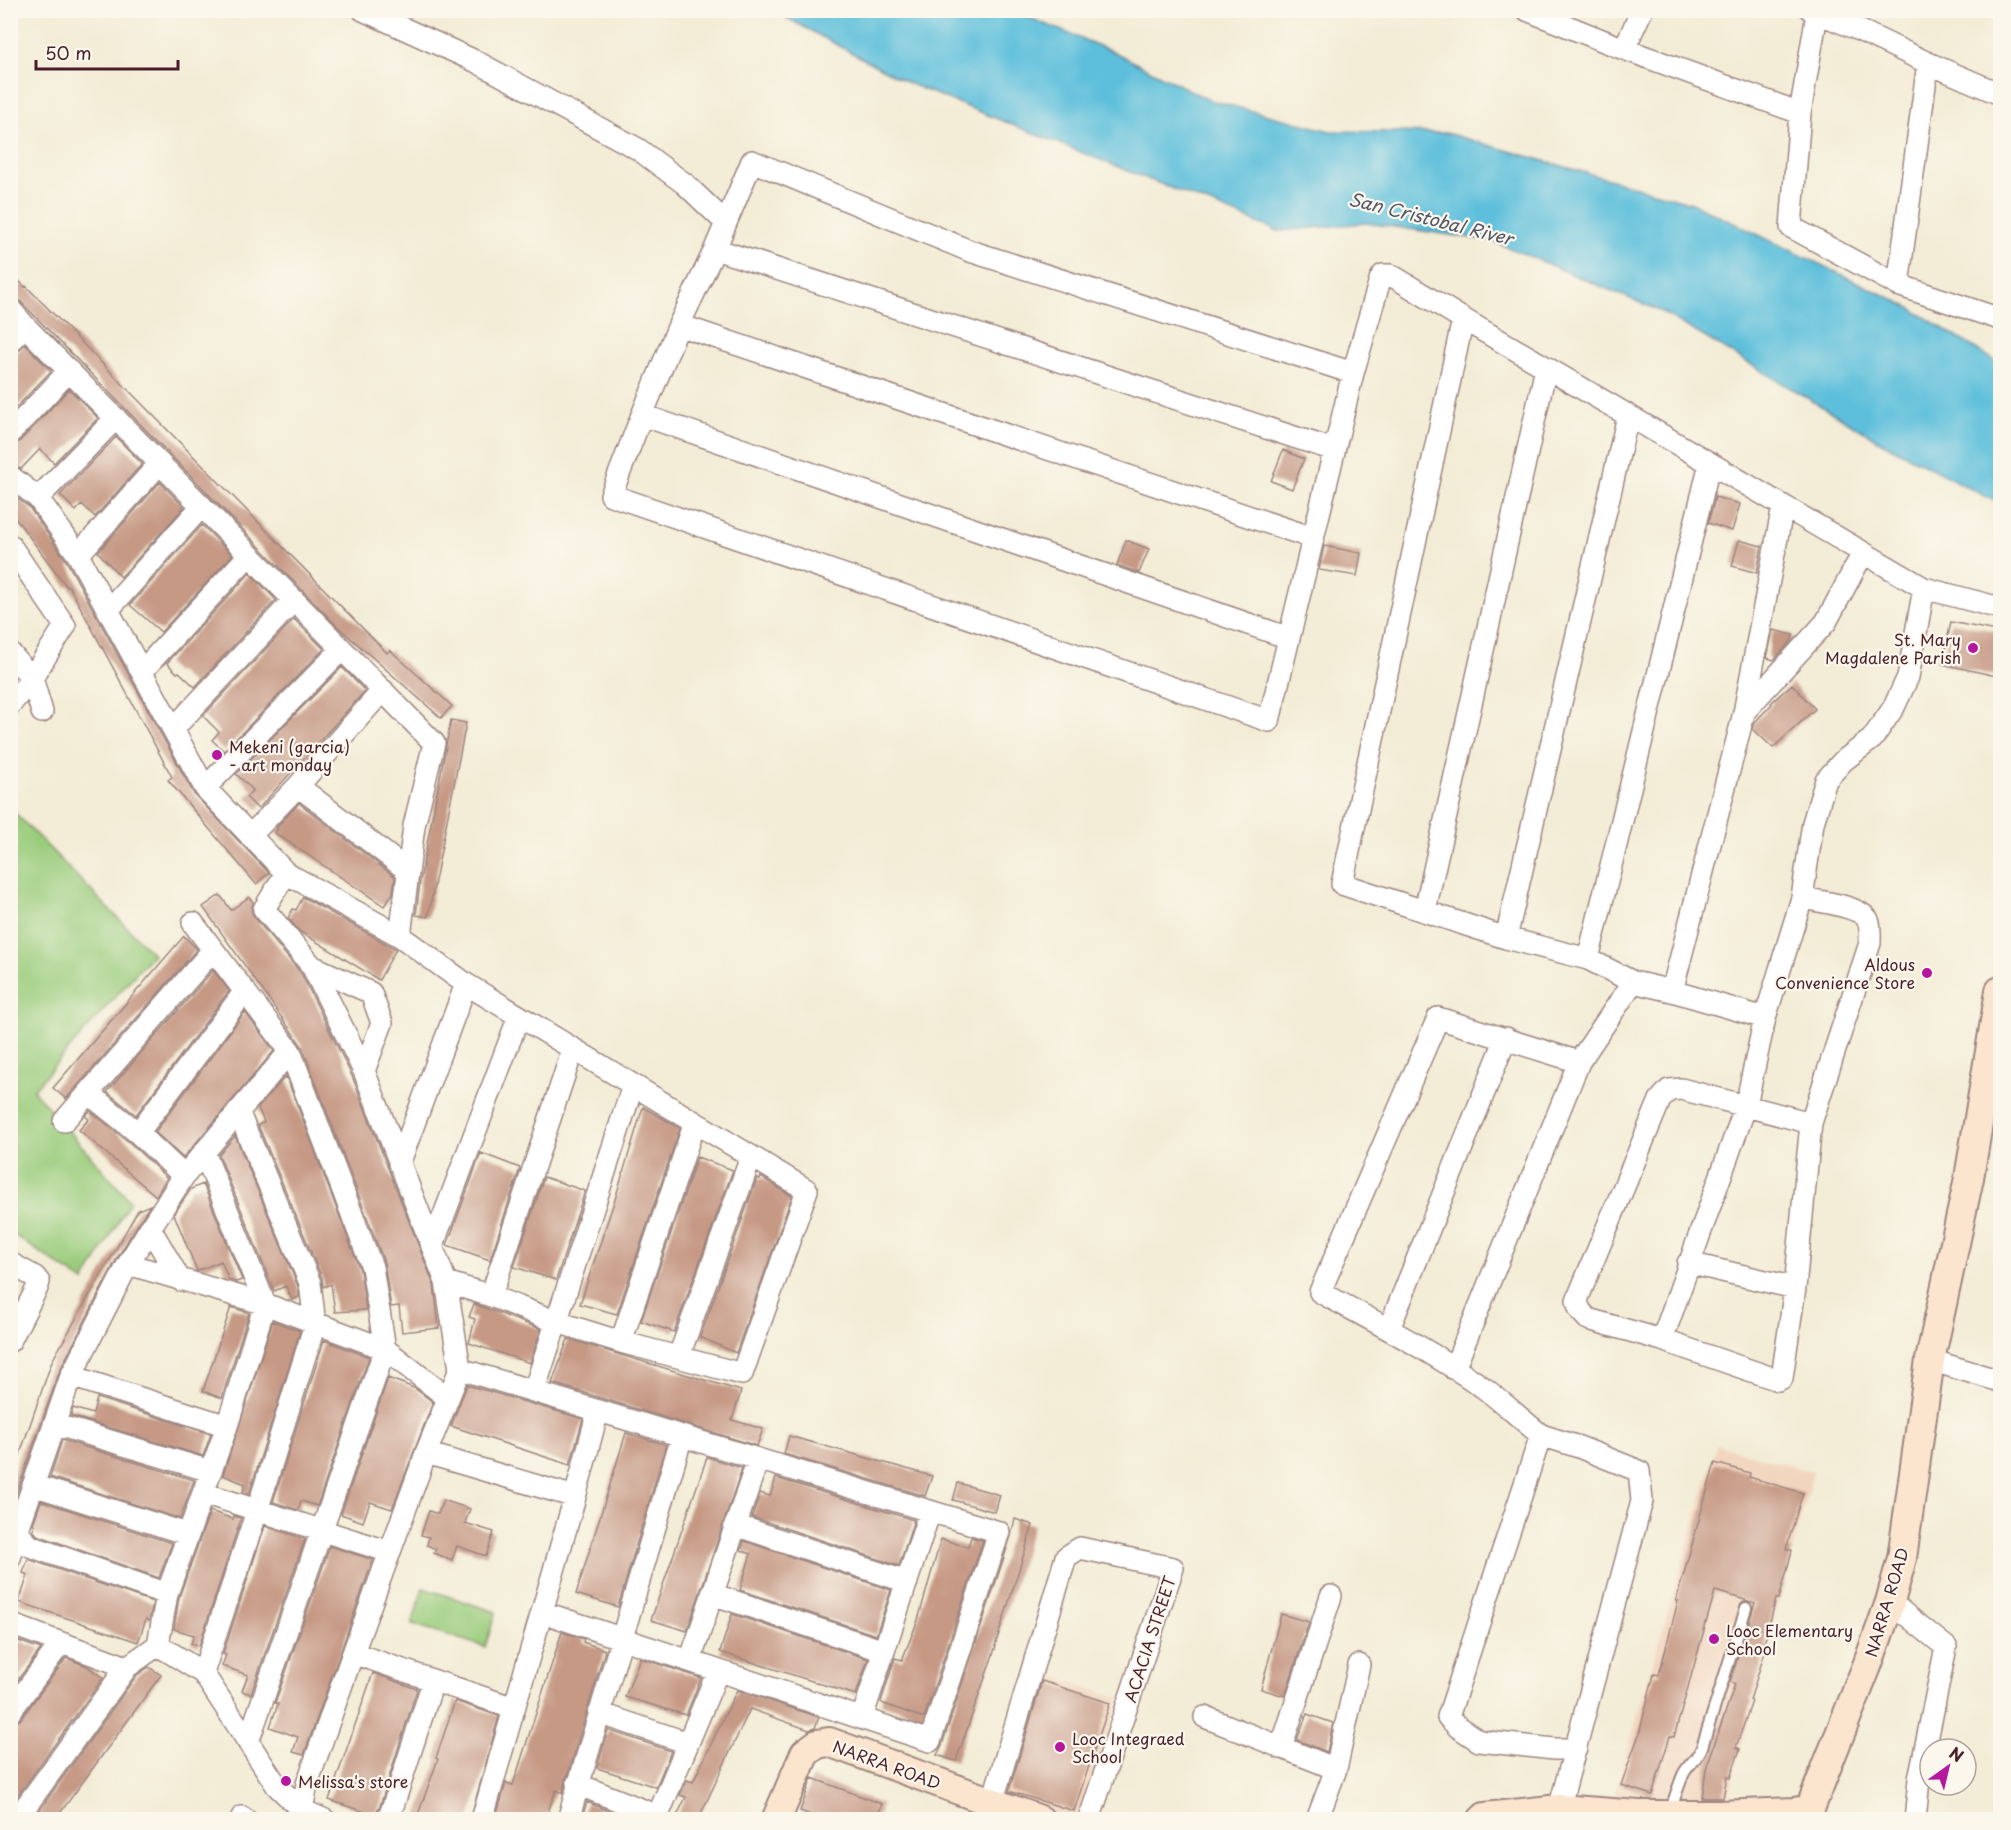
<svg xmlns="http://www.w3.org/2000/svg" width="2011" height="1830" font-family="'Playpen Sans',sans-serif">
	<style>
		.built { fill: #f2d5be }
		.green { fill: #9acc7c; stroke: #727654; stroke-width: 1.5 }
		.water { fill: #5dbfdb; stroke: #546f83; stroke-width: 1.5 }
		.building { fill: #c69985 }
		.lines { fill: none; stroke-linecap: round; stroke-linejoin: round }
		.service-casing { stroke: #9e8680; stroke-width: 14 }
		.minor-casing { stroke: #9e8680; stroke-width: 24 }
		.secondary-casing { stroke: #9e8680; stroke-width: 32 }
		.service { stroke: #fff; stroke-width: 10 }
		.minor { stroke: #fff; stroke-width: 21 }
		.secondary { stroke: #fbe5cf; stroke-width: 28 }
		.poi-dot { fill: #b5179e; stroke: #fbf7ec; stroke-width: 2 }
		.labels { text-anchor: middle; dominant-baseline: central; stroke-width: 4.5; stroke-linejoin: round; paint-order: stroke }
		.poi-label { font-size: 16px; fill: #4a1f2b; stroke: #fbf7ec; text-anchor: start }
		.street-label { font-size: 16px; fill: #4a1f2b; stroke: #fbf7ec }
		.water-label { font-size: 18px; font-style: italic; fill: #515769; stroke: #fbf7ec }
	</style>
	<rect width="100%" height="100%" fill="#fbf7ec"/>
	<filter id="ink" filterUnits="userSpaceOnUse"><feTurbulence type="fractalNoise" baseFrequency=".0167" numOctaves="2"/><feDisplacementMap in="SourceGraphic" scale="12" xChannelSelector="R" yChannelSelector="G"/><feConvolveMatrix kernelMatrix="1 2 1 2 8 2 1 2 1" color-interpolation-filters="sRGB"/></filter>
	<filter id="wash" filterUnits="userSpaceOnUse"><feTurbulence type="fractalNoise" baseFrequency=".008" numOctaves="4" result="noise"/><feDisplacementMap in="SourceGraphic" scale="24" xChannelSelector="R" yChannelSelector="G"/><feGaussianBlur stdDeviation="1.35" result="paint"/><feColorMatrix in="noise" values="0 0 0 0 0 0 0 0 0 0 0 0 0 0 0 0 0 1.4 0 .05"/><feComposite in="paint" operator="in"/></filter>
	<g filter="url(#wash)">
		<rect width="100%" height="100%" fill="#f3ecd6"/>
		<path class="built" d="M1717 1445 1813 1472 1725 1806 1611 1807Z
			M1041 1672 1119 1698 1080 1819H1074L1001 1796Z"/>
		<path class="green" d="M10 808 153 954 33 1090 130 1201 84 1282 11 1233Z
			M423 1588 496 1612 485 1647 412 1624Z"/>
		<path class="water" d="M774 11H1013L1112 51 1209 100 1330 131 1446 133 1692 203 1907 306 2000 364V504L1885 444 1662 312 1493 241 1366 223 1278 231 910 84Z"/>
		<g id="blocks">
			<path class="building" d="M10 272 25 287 26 286 387 653 390 650 452 706 441 718 338 627 20 301 10 297Z
				M25 344 51 371 10 414V353L19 350Z
				M69 389 98 418 54 463 40 449 21 469 10 463V445L19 442Z
				M116 437 142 464 95 517 82 504 76 511 60 495Z
				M1283 450 1304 459 1292 489 1271 481Z
				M160 482 184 507 121 577 98 552Z
				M10 493 29 507 67 562 194 794 269 873 256 884 168 780 172 777 69 586 67 587 10 511Z
				M1715 497 1740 504 1732 531 1708 523Z
				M202 525 232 555 161 632 130 605Z
				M1126 540 1149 549 1139 573 1117 565Z
				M1739 540 1762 546 1757 573 1732 566Z
				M1324 546 1361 553 1357 576 1319 570Z
				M250 573 276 600 195 687 179 672 177 673 167 663Z
				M294 619 324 649 224 751 212 740 219 732 203 716Z
				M1951 622 2001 632V677L1942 664Z
				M1773 630 1793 635 1792 640 1774 660 1767 658Z
				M342 667 365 691 258 809 246 797 253 790 236 774Z
				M1792 684 1815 709 1773 748 1753 729 1755 722 1772 704 1771 703Z
				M451 720 466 723 428 917 416 915 420 881Z
				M299 803 395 877 393 893 384 906 275 833 278 828 277 827Z
				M220 895 231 910 249 897 253 902 251 911 254 917 301 973 352 1076 434 1285 439 1328 402 1332 399 1306 391 1307 384 1262 302 1046 203 907Z
				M303 897 396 949 379 980 299 931 288 918 293 909 296 910Z
				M184 936 197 949 66 1099 53 1088Z
				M213 970 229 991 136 1115 107 1092Z
				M245 1012 274 1051 183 1158 155 1132Z
				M286 1076 360 1270 366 1310 335 1312 331 1284 323 1287 322 1278 258 1125 264 1122 258 1108Z
				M643 1107 680 1128 617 1314 580 1304 616 1196Z
				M90 1111 130 1143 167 1178 156 1196 79 1130 89 1119 85 1116Z
				M235 1136 298 1286 299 1297 292 1300 286 1286 274 1291 219 1155Z
				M481 1153 520 1168 490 1260 447 1245Z
				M697 1157 733 1170 674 1332 641 1321Z
				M544 1177 585 1191 556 1280 514 1267Z
				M761 1177 792 1196 736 1353 700 1337 757 1178 760 1179Z
				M203 1184 242 1280 236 1282 229 1280 221 1261 197 1271 174 1214 191 1189Z
				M150 1205 117 1258 60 1370 10 1512V1483L52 1361 138 1210Z
				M474 1304 541 1329 530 1363 469 1343 475 1319 469 1317Z
				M231 1307 249 1313 222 1398 203 1391Z
				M273 1321 300 1331 249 1494 243 1492 245 1484 223 1475Z
				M568 1339 741 1391 732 1420 763 1429 757 1446 552 1383Z
				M324 1340 369 1357 317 1506 301 1501 298 1510 273 1502Z
				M388 1378 414 1388 433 1402 392 1509 370 1502 363 1522 341 1514Z
				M467 1385 583 1419 570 1465 451 1426Z
				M97 1398 211 1434 203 1456 71 1416 73 1408 93 1414Z
				M626 1433 666 1445 618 1607 576 1594Z
				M789 1436 932 1476 925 1496 784 1454Z
				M62 1440 194 1480 180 1519 50 1477Z
				M707 1457 742 1468 687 1631 651 1620Z
				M1715 1463 1750 1473 1749 1477 1803 1493 1786 1549 1792 1550 1786 1574 1779 1599H1776L1764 1644 1767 1645 1750 1700 1752 1701 1736 1747 1740 1749 1730 1778 1727 1776 1723 1798H1702L1706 1769 1735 1684 1730 1682 1755 1603 1715 1591 1674 1737 1670 1736 1652 1795 1621 1785 1639 1734 1654 1674 1659 1675 1678 1601H1676Z
				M776 1478 914 1520 899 1566 752 1517 760 1493 770 1496Z
				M958 1483 1000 1495 995 1512 953 1500Z
				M443 1500 470 1509 465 1523 494 1532 486 1556 457 1546 452 1560 434 1553 436 1549 427 1545 429 1537 421 1535 429 1511 438 1514Z
				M41 1501 172 1543 159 1578 37 1535 33 1530 35 1525 33 1524Z
				M210 1511 233 1519 234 1516 241 1518 199 1646 191 1643 194 1635 174 1629 179 1597Z
				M1015 1519 1033 1525 995 1646H996L956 1761 937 1755 942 1745 1011 1536Z
				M265 1526 305 1539 251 1694 242 1691 248 1675 222 1666 226 1655 223 1654Z
				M971 1537 983 1540 924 1718 884 1704 881 1702 895 1658 902 1660 918 1620 941 1539 968 1547Z
				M744 1541 891 1590 876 1635 740 1590 751 1554 741 1550Z
				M330 1546 373 1560 304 1755 293 1752 298 1737 270 1727 278 1704 275 1703Z
				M28 1559 153 1602 149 1621 146 1619 138 1642 19 1602 28 1575 23 1573Z
				M732 1614 868 1659 856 1695 720 1652Z
				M1281 1614 1309 1622 1285 1696 1261 1689Z
				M562 1632 584 1639 583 1642 605 1650 568 1775 565 1780 563 1793 556 1790 545 1820H495L506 1783 513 1785Z
				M10 1638 41 1649 10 1690Z
				M66 1658 87 1666 103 1678 10 1806V1724L20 1720Z
				M640 1658 701 1678 686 1715 625 1697Z
				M149 1667 161 1675 55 1820H32L137 1675Z
				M373 1673 417 1689 380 1806 374 1815 329 1800Z
				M1042 1681 1110 1703 1074 1811 1009 1791Z
				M737 1690 819 1717 815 1728 809 1730 750 1709 698 1820H675L686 1797 680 1795 687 1780 693 1782Z
				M455 1701 499 1716 470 1820H416L438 1759 436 1758Z
				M1307 1714 1333 1723 1327 1752 1297 1740Z
				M608 1730 671 1751 656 1787 597 1768Z
				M812 1778 882 1804 876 1820H824L800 1811Z
				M587 1802 632 1820H599L583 1814Z"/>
		</g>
	</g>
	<g filter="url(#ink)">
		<use href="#blocks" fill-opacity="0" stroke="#9e8680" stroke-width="1.5"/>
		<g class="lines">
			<defs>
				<path id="service" d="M1670 1812C1674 1800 1678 1787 1683 1775 1688 1764 1698 1759 1702 1747L1746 1608"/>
				<path id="minor" d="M363 10 475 61 638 149 685 184 725 222
					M1527 10 1624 49 1800 113
					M1811 10 1857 29 1928 63 2000 94
					M1817 14 1800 113 1791 227 1898 285 2000 319
					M1624 49 1642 10
					M715 249 1334 450
					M1898 285 1928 63
					M10 309 25 326 434 743 414 826 400 936
					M1463 319 1342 884 1506 938 1588 959 1633 982 1672 991 1765 1018
					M679 325 1313 538
					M10 341 25 326
					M1353 373 970 251 752 161 715 249 679 325 642 415 611 495 1269 721 1353 373 1380 280 1383 275H1391L1463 319 1924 588 2000 608
					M642 415 1289 638
					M10 433 69 371
					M10 476 38 498 78 555 205 788 286 873 400 936 466 984 807 1190 742 1374 621 1342 557 1322 491 1296 446 1282
					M38 498 116 418
					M10 545 65 626 32 678 10 705
					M78 555 160 463
					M108 610 202 506
					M10 653 32 678 42 712
					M142 671 249 555
					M1744 712 1826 622 1863 553
					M174 728 294 600
					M298 786 408 871
					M205 788 342 649
					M250 836 298 786 383 690
					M286 873 264 909 312 966 364 1071 446 1282 460 1369 426 1453 353 1653 307 1784 302 1810
					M1802 898C1818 901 1860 906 1868 920 1871 927 1870 936 1870 943L1811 1123 1795 1288 1782 1378 1778 1380 1662 1340 1588 1319C1582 1313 1578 1309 1577 1300L1660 1100 1669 1090 1681 1089 1811 1123
					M1425 910 1546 368
					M193 923 290 1051 372 1267 385 1349 248 1742
					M1506 938 1628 416
					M1588 959 1710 463
					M312 966 371 993 382 1023 364 1071
					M1672 991 1744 713 1783 506
					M88 1093 138 1133 184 1176
					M64 1121 213 950
					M138 1133 245 991
					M399 1164 466 984
					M150 1228 180 1280
					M432 1247 519 1016
					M10 1263 35 1277 39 1282 37 1288 10 1341
					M1688 1263 1795 1288
					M128 1264 265 1304 385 1349 448 1398
					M491 1296 573 1049
					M1389 1329 1506 1038
					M1662 1340 1746 1105 1765 1018 1802 898 1813 823 1826 780 1843 761 1872 739 1894 707 1908 677 1924 588
					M621 1342 695 1122
					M679 1356 751 1157
					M1930 1360 2000 1381
					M460 1369 999 1532 930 1741 542 1612
					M1454 1369 1579 1062 1633 982
					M71 1376 227 1426
					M534 1391 633 1085
					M54 1424 210 1471
					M1541 1435C1522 1420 1504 1403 1484 1388 1432 1351 1375 1322 1320 1292L1438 1018 1579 1062
					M426 1453 575 1497
					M33 1485 187 1534
					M203 1493 390 1552
					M735 1525 907 1582
					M10 1530 17 1532 30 1546 167 1594
					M10 1558 17 1532 71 1376 128 1264 150 1228 184 1176 290 1051
					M712 1594 884 1651
					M1890 1602 1946 1647 1919 1779 1915 1820
					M10 1624 127 1667
					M158 1645 203 1673 277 1786 302 1810 325 1820
					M353 1653 514 1708
					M690 1661 758 1459
					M203 1673 257 1511 315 1324 310 1283 238 1111
					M10 1712 61 1643
					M599 1713 688 1743
					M1205 1717 1336 1769
					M862 1718 930 1511
					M1281 1748 1331 1596
					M577 1784 658 1816
					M992 1803 1066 1557 1080 1548 1173 1568 1089 1820
					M1559 1809 1642 1501 1639 1471 1579 1447 1541 1435 1448 1717 1458 1727 1479 1741 1554 1749H1576
					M242 1817 246 1820
					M16 1820 127 1667 158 1645 167 1594 227 1426 265 1304 204 1152
					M385 1820 391 1812 433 1682
					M482 1820 575 1497 598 1411
					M568 1820 682 1436
					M656 1820 718 1671
					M1317 1820 1336 1769 1359 1665"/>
				<path id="secondary" d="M776 1820 805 1753 817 1744 829 1742 1040 1820
					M1482 1820 1485 1817 1559 1809 1639 1815H1719L1794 1812 1806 1810 1811 1806 1867 1666 1890 1602 1902 1558 1930 1360 1969 1178 2000 991"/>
			</defs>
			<use href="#service" class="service-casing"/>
			<use href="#minor" class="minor-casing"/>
			<use href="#secondary" class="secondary-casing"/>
			<use href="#service" class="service"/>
			<use href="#minor" class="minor"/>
			<use href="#secondary" class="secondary"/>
		</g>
	</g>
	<g class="poi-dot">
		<circle cx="1973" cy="648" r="6"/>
		<circle cx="217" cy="755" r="6"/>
		<circle cx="1927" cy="973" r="6"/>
		<circle cx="1714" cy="1639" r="6"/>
		<circle cx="1060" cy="1747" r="6"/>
		<circle cx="286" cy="1781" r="6"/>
	</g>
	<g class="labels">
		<g class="poi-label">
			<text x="1961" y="639" text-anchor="end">St. Mary<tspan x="1961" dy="18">Magdalene Parish</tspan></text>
			<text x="229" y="746">Mekeni (garcia)<tspan x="229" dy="18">- art monday</tspan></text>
			<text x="1915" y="964" text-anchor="end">Aldous<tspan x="1915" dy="18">Convenience Store</tspan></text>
			<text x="1726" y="1630">Looc Elementary<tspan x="1726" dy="18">School</tspan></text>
			<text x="1072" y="1738">Looc Integraed<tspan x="1072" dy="18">School</tspan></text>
			<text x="298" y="1781">Melissa's store</text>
		</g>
		<g class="street-label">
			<text transform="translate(1886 1602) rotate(-73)">NARRA ROAD</text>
			<text transform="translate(1149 1639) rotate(-72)">ACACIA STREET</text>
			<text transform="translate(887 1764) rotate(20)">NARRA ROAD</text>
		</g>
		<g class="water-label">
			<text transform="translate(1431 218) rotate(14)">San Cristobal River</text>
		</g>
	</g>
	<rect width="2011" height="1830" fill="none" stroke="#fbf7ec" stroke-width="36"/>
	<g transform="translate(1948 1767) rotate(34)"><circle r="28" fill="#fbf7ec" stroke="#b4a19f" stroke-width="1.5"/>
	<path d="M0-4.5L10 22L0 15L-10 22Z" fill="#b5179e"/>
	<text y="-9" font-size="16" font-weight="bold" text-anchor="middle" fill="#4a1f2b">N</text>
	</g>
	<path d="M36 60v9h142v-9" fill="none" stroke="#4a1f2b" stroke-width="3"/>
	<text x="45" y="60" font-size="18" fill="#4a1f2b" stroke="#fbf7ec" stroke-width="4.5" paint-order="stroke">50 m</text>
</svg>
